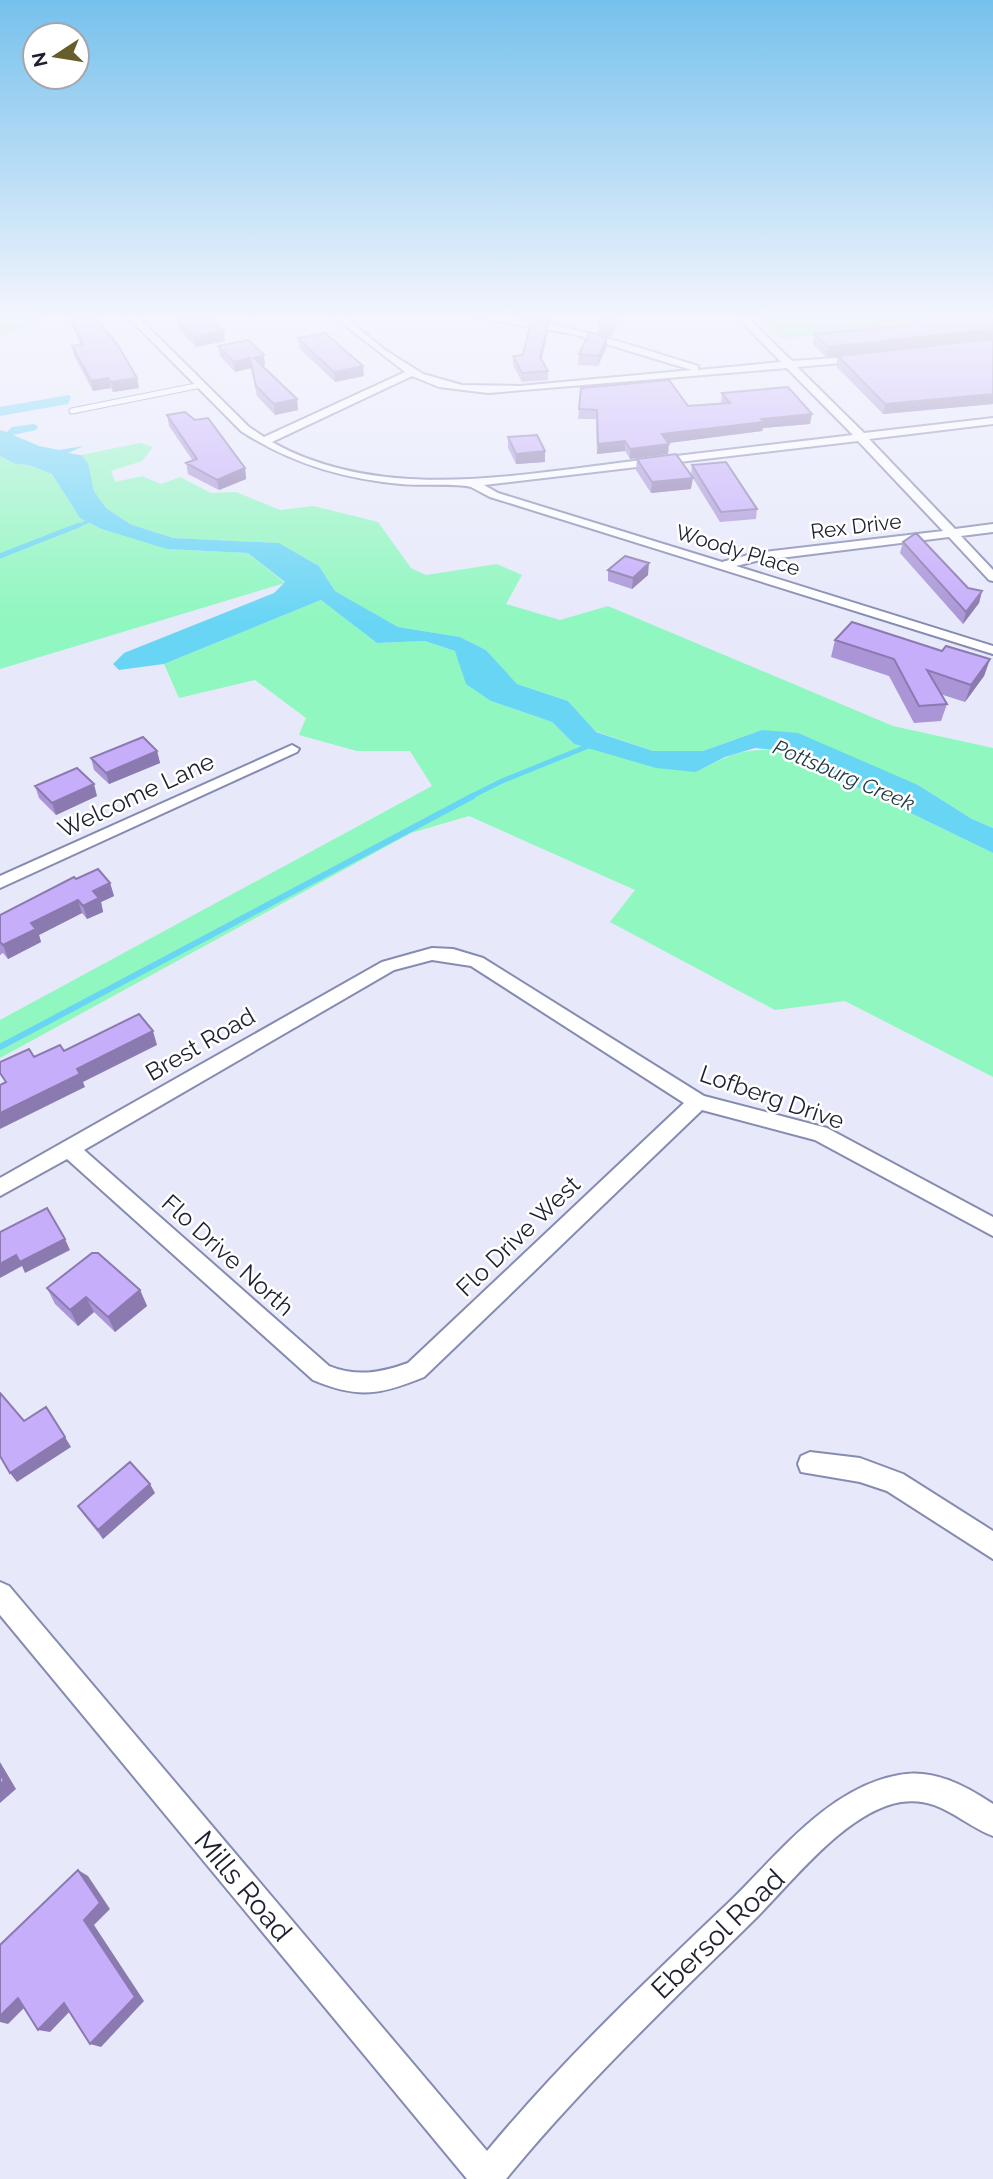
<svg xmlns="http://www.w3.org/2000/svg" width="993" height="2179" font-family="Raleway,sans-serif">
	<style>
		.green { fill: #8ff7bf }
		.water { fill: #69d5f4 }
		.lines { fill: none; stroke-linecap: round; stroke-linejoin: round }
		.stream-far2 { stroke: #69d5f4; stroke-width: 3.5 }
		.stream-far1 { stroke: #69d5f4; stroke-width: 5 }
		.stream { stroke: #69d5f4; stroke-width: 6 }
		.service-casing { stroke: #858bb1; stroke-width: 7 }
		.minor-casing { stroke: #858bb1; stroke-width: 4 }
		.service { stroke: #fff; stroke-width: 5 }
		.minor { fill: #fff; fill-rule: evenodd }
		.wall { fill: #aa96d7 }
		.shaded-wall { fill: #8b7aaf }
		.building { fill: #c6aefa; stroke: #8b7aaf; stroke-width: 2 }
		.labels { text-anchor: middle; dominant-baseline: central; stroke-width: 5; stroke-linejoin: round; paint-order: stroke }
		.far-street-label { font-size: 21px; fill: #1e202f; stroke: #fff }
		.far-water-label { font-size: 21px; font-style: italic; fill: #233c43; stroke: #fff }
		.street-label { font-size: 24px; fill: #1e202f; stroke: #fff }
		.near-street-label { font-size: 28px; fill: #1e202f; stroke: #fff }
	</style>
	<rect width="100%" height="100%" fill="#e7e9fb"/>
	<path class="green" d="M0 316H42L41 324 0 335Z
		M759 316H993L780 339Z
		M140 443 153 447 142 461 111 471 115 482 142 476 161 484 180 477 211 493 236 492 280 510 314 506 378 522 411 568 426 575 497 564 522 575 506 604 560 620 608 606 893 726 993 748V828L972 819 918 785 762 730 703 751H653L595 731 568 701 517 684 486 650 460 637 398 627 335 591 319 566 279 543 173 538 130 524 106 508 94 491 88 463 81 455Z
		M0 456 15 464 29 465 52 474 80 518 167 549 248 553 285 583 0 669Z
		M321 600 377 643 425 641 455 651 491 701 552 722 574 744 696 772C731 754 743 747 783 751L993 853V1077L845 1001 775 1010 610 922 635 890 469 816 411 833 0 1058V1020L432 786 410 751H357L299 735 306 718 255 680 179 698 164 664Z"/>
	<path class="water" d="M69 395 71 397 68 404 0 416V407Z
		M33 424 38 426 36 430 13 435 39 446 59 450 84 446 68 453 81 455 88 463 94 491 106 508 130 524 173 538 279 543 319 566 335 591 398 627 460 637 486 650 517 684 568 701 596 732 653 751H703L762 730 798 733 918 785 972 819 993 828V853L783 751 755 748 725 757 696 772 656 768 574 744 552 722 491 701 466 684 455 651 425 641 377 643 321 600 164 664 119 670 113 664 124 653 274 593 285 582 248 553 167 549 102 529 80 518 52 474 29 465 15 464 0 456V430L7 432 12 427Z"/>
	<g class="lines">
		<path class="stream-far2" d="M75 527 94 519"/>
		<path class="stream-far1" d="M0 556 79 525
			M470 797 502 781 591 745"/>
		<path class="stream" d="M0 1047 473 796"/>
		<defs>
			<path id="service" d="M72 411 201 385"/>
			<path id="minor" d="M127 316H137L249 427 264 437 405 372 333 316H344L385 350 423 374 462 385 520 386 692 370 573 334 469 316C548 316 623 343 698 366V370L781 362 736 316H746L792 361 865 356V360L862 361 797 367 864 433 993 418V424L869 439 955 529 993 524V532L961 536 993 570V581L989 580 949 537 756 561 736 566 993 646V654L490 497C484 494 477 490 471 487 457 483 419 486 401 484 342 479 290 463 241 431ZM787 368 853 435C777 444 702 453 626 462 511 476 379 502 272 442L412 376 439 387 488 393ZM858 441 943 531 756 553 722 562 498 493 484 485Z
				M292 745 299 749 297 752 0 888V876Z
				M432 948 453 949 483 958 704 1096 827 1128 993 1217V1236L815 1140 702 1110 424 1377C380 1395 358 1399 313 1380L67 1159 0 1196V1178L382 962ZM432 960 471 966 684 1103 408 1363C381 1373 356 1377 329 1366L84 1150 394 970Z
				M810 1452 860 1458 903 1474 993 1531V1559L887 1491 860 1482 801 1472 798 1464 801 1456Z
				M0 1582 9 1586 487 2151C559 2064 642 1985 724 1907 775 1859 826 1788 899 1775 933 1768 966 1786 993 1804V1836C960 1823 940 1796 901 1802 847 1811 794 1880 757 1917 671 2002 583 2085 506 2179H467L0 1615Z"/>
		</defs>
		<use href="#service" class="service-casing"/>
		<use href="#minor" class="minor-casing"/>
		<use href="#service" class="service"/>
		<use href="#minor" class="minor"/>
	</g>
	<path class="wall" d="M67 316H97V320L137 378 139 388 113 392 111 388 93 391 74 356 72 346 81 345Z
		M534 316H552L551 322 534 319Z
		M607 316H620L611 337 598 333 599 324Z
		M993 317V338L826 357 813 344 815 334 909 325V322Z
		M178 320 225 341 196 347 179 330Z
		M548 324V332L541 359 548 371V380L522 382 513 365V356L523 355Z
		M607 337V347L598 366 578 365 579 354Z
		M298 338 364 376 335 382 299 348Z
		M993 339V404L883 414 836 366 838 356Z
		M218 346 265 365 262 366 297 399 298 410 275 415 257 396 251 368 235 372 220 356Z
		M722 393 810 424 763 428 762 431 668 443V454L630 459 625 451 597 454 596 419H578L579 409 688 406 721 403Z
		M167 415 245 468 246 479 219 490 188 474 186 463 193 461 169 426Z
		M508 437 545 451V462L516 464 508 448Z
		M637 459 691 489 651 493 636 470Z
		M692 465 757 509 756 519 720 522 691 475Z
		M903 542 968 588 982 591 979 603 963 624 900 553Z
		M608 570 648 575 632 589 608 581Z
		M835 640 942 651 990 659 984 676 965 702 940 694 947 704 941 721 914 723 889 676 831 657Z
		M157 751 160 763 109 784 94 770 91 758Z
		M35 786 97 796 56 815 39 798Z
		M76 879 110 883 114 896 101 902 103 912 87 919 82 913 39 935 41 942 8 959 3 953 0 955V915Z
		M47 1288 140 1290 147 1306 115 1332 94 1312 78 1326 55 1304Z
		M155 1493 103 1539 84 1515 78 1506Z"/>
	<path class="shaded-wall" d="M616 316H620L611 337 612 327Z
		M548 324V332L540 366V357Z
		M993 329V338L826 357 828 347Z
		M224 331 225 341 196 347 194 337Z
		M607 337V347L598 366 599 356Z
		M264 355 265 365 255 368 254 358Z
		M250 358 251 368 235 372 234 362Z
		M363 366 364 376 335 382 334 372Z
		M108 378 111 388 93 391 91 381Z
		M137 378 139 388 113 392 111 382Z
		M993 394V404L883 414 885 404Z
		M297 399 298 410 275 415 274 404Z
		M812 414 810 424 763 428 762 431 661 444 662 434 761 419Z
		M625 441V451L597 454 598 444Z
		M669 444 668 454 630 459V449Z
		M545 451V462L516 464V454Z
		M245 468 246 479 219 490 217 480Z
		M693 478 691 489 651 493 652 482Z
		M649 563 648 575 632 589 633 578Z
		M982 591 979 603 963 624 966 612Z
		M990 659 984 676 965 702 971 685Z
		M157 751 160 763 109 784 106 773Z
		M94 784 97 796 56 815 52 803Z
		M110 883 114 896 101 902 103 912 87 919 83 906 93 891Z
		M78 900 82 913 39 935 41 942 8 959 3 945 31 923Z
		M153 1031 157 1045 83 1082 85 1087 0 1129V1113L77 1069Z
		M65 1239 70 1250 25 1273 22 1266 0 1278V1264L16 1255Z
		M140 1290 147 1306 115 1332 108 1317Z
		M86 1297 94 1312 78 1326 70 1310Z
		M65 1437 71 1447 17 1482 10 1473Z
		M150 1484 155 1493 103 1539 98 1530Z
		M0 1762 16 1789 0 1803Z
		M78 1870 88 1876 110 1909 94 1925 144 2001 101 2047 90 2044 84 1920Z
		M18 1998 30 2002 8 2024 0 2022V2016Z
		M64 2003 75 2006 50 2032 38 2030Z"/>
	<path class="building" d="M69 316H94L118 345 137 378 111 382 108 378 91 381 72 346 83 344Z
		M191 316H208L224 331 194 337 178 320Z
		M607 316H616L612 327 599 324Z
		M960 316H992L993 317V329L828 347 815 334 912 325 909 322Z
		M531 321 548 324 540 357 548 371 522 373 513 356 523 355Z
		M590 332 607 337 599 356 579 354Z
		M325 333 363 366 334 372 298 338Z
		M993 339V394L885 404 838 356Z
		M248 340 264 355 254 358 297 399 274 404 256 386 250 358 234 362 218 346Z
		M669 380 688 406 730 403 722 393 788 387 812 414 761 419 764 422 662 434 669 444 630 449 625 441 598 444 597 410 579 409 581 388Z
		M185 412 195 420 208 418 245 468 217 480 186 463 197 459 167 415Z
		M537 435 545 451 516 454 508 437Z
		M676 454 693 478 652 482 637 459Z
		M726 462 757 509 721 512 692 465Z
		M916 533 968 588 982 591 966 612 903 542Z
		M625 556 649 563 633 578 608 570Z
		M852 622 942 651 946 646 990 659 971 685 927 670 947 704 919 706 894 659 835 640Z
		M143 737 157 751 106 773 91 758Z
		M77 768 94 784 52 803 35 786Z
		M98 869 110 883 93 891 99 898 83 906 78 900 31 923 36 929 3 945 0 942V915L74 877 76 879Z
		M139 1014 153 1031 77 1069 80 1074 0 1113V1085L6 1082 0 1073V1062L29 1049 34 1057 60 1045 64 1051Z
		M47 1208 65 1239 20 1262 16 1255 0 1264V1232Z
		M92 1253H98L140 1290 108 1317 86 1297 70 1310 47 1288Z
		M0 1393 24 1421 46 1407 65 1437 10 1473 0 1456Z
		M130 1462 150 1484 98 1530 78 1506Z
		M0 1773 4 1781 0 1784Z
		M78 1870 100 1903 84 1920 135 1997 90 2044 64 2003 38 2030 18 1998 0 2016V1945Z"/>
	<linearGradient id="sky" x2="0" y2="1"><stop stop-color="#75c1ed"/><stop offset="0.51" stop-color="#f4f5fd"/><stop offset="1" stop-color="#f4f5fd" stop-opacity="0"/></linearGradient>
	<rect width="993" height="621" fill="url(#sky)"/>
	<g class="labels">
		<g class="far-street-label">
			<text transform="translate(856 526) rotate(-7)">Rex Drive</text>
			<text transform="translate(738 550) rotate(17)">Woody Place</text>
		</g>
		<g class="far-water-label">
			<text transform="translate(844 775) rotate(23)">Pottsburg Creek</text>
		</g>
		<g class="street-label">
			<text transform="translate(136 795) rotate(-25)">Welcome Lane</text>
			<text transform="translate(200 1044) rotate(-30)">Brest Road</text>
			<text transform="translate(772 1097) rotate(19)">Lofberg Drive</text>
			<text transform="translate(518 1236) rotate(-44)">Flo Drive West</text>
			<text transform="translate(228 1255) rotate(42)">Flo Drive North</text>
		</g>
		<g class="near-street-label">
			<text transform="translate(243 1886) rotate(50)">Mills Road</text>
			<text transform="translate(718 1934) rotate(-44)">Ebersol Road</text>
		</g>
	</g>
	<g transform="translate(56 56) rotate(258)"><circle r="33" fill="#ffffff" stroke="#a5a6ac" stroke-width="2"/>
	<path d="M0-5L12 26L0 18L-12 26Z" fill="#675d2a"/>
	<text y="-10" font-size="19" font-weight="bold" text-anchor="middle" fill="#1e202f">N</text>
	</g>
</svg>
